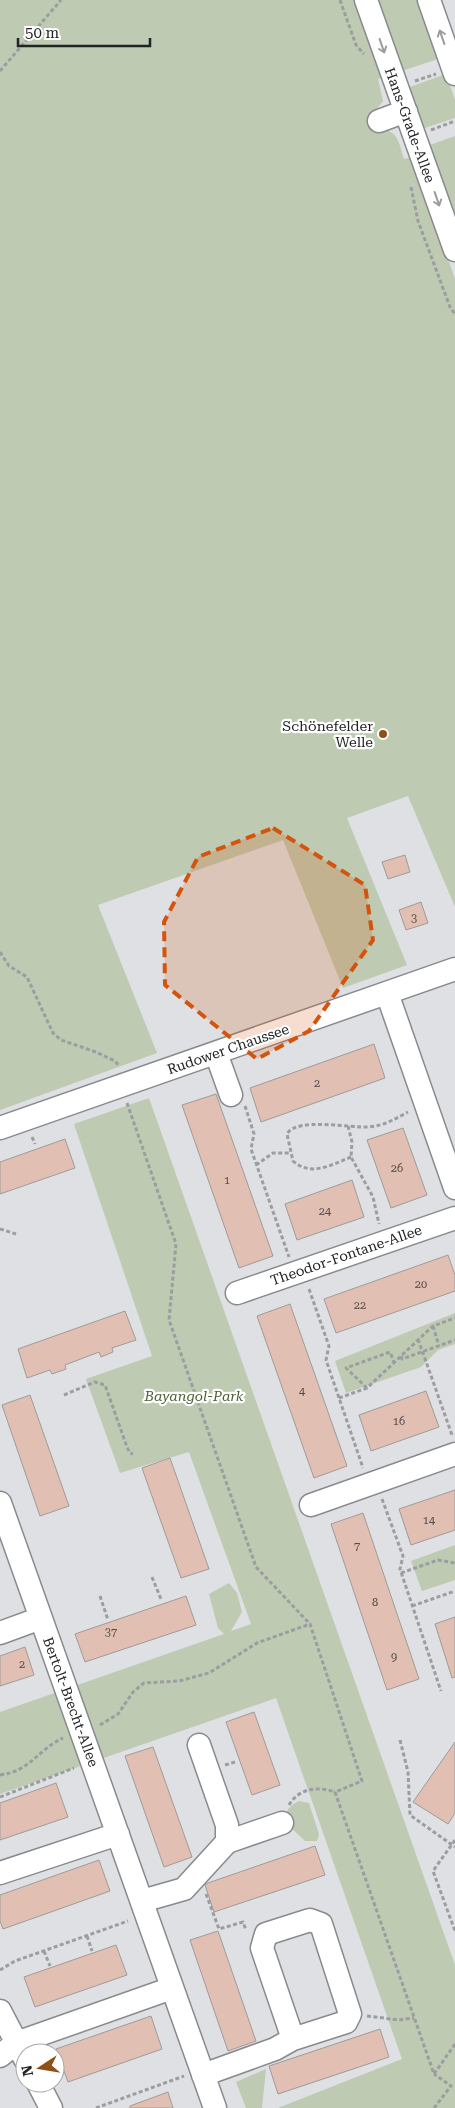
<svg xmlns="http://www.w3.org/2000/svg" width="455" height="2108" font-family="'Roboto Serif',serif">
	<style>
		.green { fill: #becab1 }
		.building { fill: #e1bfb2; stroke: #9f9b9a }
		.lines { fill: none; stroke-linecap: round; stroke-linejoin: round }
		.minor-casing { stroke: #888a8d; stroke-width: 25 }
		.path { stroke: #9c9da0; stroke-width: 3; stroke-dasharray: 4 2.5; stroke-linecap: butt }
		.minor { stroke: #fff; stroke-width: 22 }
		.oneway { stroke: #9c9c9c }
		.marked { fill: #d4540e; fill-opacity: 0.2; stroke: #d4540e; stroke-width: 4; stroke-dasharray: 10 6; stroke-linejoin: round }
		.poi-dot { fill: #8f5018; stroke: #fff; stroke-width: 2 }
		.labels { text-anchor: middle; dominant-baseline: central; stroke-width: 4.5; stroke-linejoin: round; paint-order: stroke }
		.number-label { font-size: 11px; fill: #524a48 }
		.street-label { font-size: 14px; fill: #222324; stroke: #fff }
		.poi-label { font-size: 14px; fill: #222324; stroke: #fff; text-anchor: end }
		.park-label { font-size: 14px; font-style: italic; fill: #4b5f31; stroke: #fff }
	</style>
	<rect width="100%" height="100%" fill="#dee0e3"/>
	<path class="green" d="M0 0H357L384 77 378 79 383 101 376 110 381 129C399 131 399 144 404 159L412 157 455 279V907L408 796 347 818 407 965 343 988 283 840 98 905 157 1053 0 1110Z
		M377 0H420L441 58 402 71Z
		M446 74 455 100V118L422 129 407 88Z
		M455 136V218L427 146Z
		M149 1098 455 1965V2108H278L402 2059 276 1698 0 1794V1712L224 1634 218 1628 209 1594 229 1583 237 1593 242 1612 231 1631 251 1624 189 1452 120 1473 86 1379 152 1356 74 1124Z
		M455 1313V1344L438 1350 421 1367 346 1393 335 1361Z
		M455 1545V1580L422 1591 411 1561Z
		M299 1801 309 1803 319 1834 317 1841H305L286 1823C285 1812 288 1806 299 1801Z
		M266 2069 262 2108H246L236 2082Z"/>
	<path class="building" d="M405 855 410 872 388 879 382 862Z
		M421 902 428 923 406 930 399 910Z
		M374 1044 385 1078 261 1122 250 1088Z
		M216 1094 273 1256 239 1268 182 1105Z
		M403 1128 427 1195 391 1208 367 1140Z
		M65 1139 75 1168 0 1194V1162Z
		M352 1180 364 1217 297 1240 285 1204Z
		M448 1255 455 1275V1291L336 1333 324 1299Z
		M290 1304 347 1466 314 1478 257 1316Z
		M125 1311 136 1340 112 1348 113 1352 101 1357 99 1352 65 1365 66 1369 52 1374 50 1370 27 1378 18 1349Z
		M426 1391 439 1427 371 1451 359 1415Z
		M30 1395 69 1506 40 1516 2 1405Z
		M170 1458 209 1569 181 1578 142 1468Z
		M455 1490V1530L411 1545 399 1509Z
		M363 1513 419 1679 387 1690 331 1524Z
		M186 1596 196 1625 85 1662 75 1634Z
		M455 1617V1677L452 1678 435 1624Z
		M25 1647 34 1675 0 1686V1656Z
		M254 1712 280 1785 252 1795 226 1722Z
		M455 1742V1813L448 1824 413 1802Z
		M153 1747 192 1857 164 1867 125 1756Z
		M56 1783 68 1817 0 1840V1803Z
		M315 1846 325 1875 214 1912 205 1885 208 1883Z
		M99 1860 110 1891 3 1929 0 1921V1895Z
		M218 1931 256 2041 228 2051 190 1940Z
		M116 1945 127 1975 35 2007 24 1977Z
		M151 2016 162 2049 68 2082 56 2049Z
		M380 2029 389 2057 278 2094 269 2066Z
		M168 2092 173 2108H130V2106Z"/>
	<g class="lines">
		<defs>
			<path id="minor" d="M366 0 455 250
				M429 0 455 74
				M379 121 406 111
				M387 993 455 1188
				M216 1053 231 1095
				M0 1128 455 969
				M237 1293 455 1218
				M0 1503 215 2108
				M311 1505 455 1454
				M0 1633 41 1618
				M227 1842 282 1823
				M0 1873 118 1834
				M142 1901 184 1889 227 1842V1825L199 1745
				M0 2011 25 2059
				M0 2056 16 2043 172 1988
				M203 2075 275 2049 293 2039 262 1948 266 1934 310 1920 321 1924 350 2014 346 2022 293 2039
				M38 2083 51 2108"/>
		</defs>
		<use href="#minor" class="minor-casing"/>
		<path class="path" d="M340 0 356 45 364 54
			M0 71 61 0
			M415 81 436 74
			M431 130 455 121
			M411 187 418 221 450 307 455 314
			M0 952 9 966 27 977 53 1033 61 1040 96 1052 115 1061 119 1066
			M127 1103 176 1244 169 1320 256 1567 310 1624 362 1781 335 1792 434 2074 455 2044
			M245 1106 254 1134 251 1149 289 1257
			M348 1126 352 1142 351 1157 373 1197 379 1224
			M32 1137 35 1144
			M351 1157C331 1165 311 1177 293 1161L287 1134C296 1117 350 1128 368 1127 384 1126 395 1119 408 1112
			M256 1165 273 1153H290
			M0 1229 16 1234
			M309 1289 329 1346 326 1360 363 1468
			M433 1326 439 1346
			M418 1339 452 1435
			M401 1356 402 1359 455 1340
			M367 1388 346 1368 390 1352 394 1362
			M64 1395 95 1382 105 1385 127 1447 130 1453 133 1454
			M339 1398 367 1388 433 1326 455 1318
			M382 1499 403 1556 400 1569 441 1691
			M401 1573 438 1560 455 1563
			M152 1577 161 1599
			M100 1596 108 1620
			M412 1606 455 1591
			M100 1725 118 1714 133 1692 144 1683 179 1681 209 1673 257 1643 310 1624
			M400 1740 408 1772 410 1815 455 1847
			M225 1765 235 1762
			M0 1775C31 1771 37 1750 63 1738
			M0 1797 74 1768
			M289 1805C299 1788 318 1786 335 1792
			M455 1840 433 1871 455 1931
			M206 1894 219 1929 243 1922 246 1930
			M87 1936 92 1951
			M44 1951 50 1966
			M0 1970 15 1961 128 1921
			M367 2016 399 2020 414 2018
			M96 2108 184 2076
			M434 2108 451 2086 434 2074"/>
		<use href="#minor" class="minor"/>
	</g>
	<defs><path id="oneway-shaft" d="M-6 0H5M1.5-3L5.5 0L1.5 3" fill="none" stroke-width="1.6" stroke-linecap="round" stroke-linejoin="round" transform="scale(1.25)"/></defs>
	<g class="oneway">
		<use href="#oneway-shaft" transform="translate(442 37) rotate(-109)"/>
		<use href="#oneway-shaft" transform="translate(382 46) rotate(71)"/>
		<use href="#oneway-shaft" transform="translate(437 199) rotate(71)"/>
	</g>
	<path class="marked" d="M273 828 365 885 373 940 309 1031 257 1059 165 985 164 922 198 857Z"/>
	<circle class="poi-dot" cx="383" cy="734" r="5"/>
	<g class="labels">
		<g class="number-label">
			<text x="414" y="918">3</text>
			<text x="317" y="1083">2</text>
			<text x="397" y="1168">26</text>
			<text x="227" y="1180">1</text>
			<text x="325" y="1211">24</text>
			<text x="421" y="1284">20</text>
			<text x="360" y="1305">22</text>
			<text x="302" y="1391">4</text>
			<text x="399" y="1421">16</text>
			<text x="429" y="1520">14</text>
			<text x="357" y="1546">7</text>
			<text x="375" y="1602">8</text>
			<text x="111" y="1632">37</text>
			<text x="394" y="1657">9</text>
			<text x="22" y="1664">2</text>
		</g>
		<g class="street-label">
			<text transform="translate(410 125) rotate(70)">Hans-Grade-Allee</text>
			<text transform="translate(228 1049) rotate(-19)">Rudower Chaussee</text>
			<text transform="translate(346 1255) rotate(-19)">Theodor-Fontane-Allee</text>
			<text transform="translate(71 1702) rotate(70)">Bertolt-Brecht-Allee</text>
		</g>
		<g class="poi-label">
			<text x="373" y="726">Schönefelder<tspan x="373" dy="16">Welle</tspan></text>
		</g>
		<g class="park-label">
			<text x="194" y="1396">Bayangol-Park</text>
		</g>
	</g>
	<g transform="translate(40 2068) rotate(258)"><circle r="24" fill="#ffffff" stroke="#a7a7a7"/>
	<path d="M0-4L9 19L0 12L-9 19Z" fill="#8f5018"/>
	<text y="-8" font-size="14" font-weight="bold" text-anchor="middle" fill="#222324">N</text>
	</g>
	<path d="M18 38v8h132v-8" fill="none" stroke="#222324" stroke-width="2.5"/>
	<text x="25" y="38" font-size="15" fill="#222324" stroke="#ffffff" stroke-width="4" paint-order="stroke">50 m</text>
</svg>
